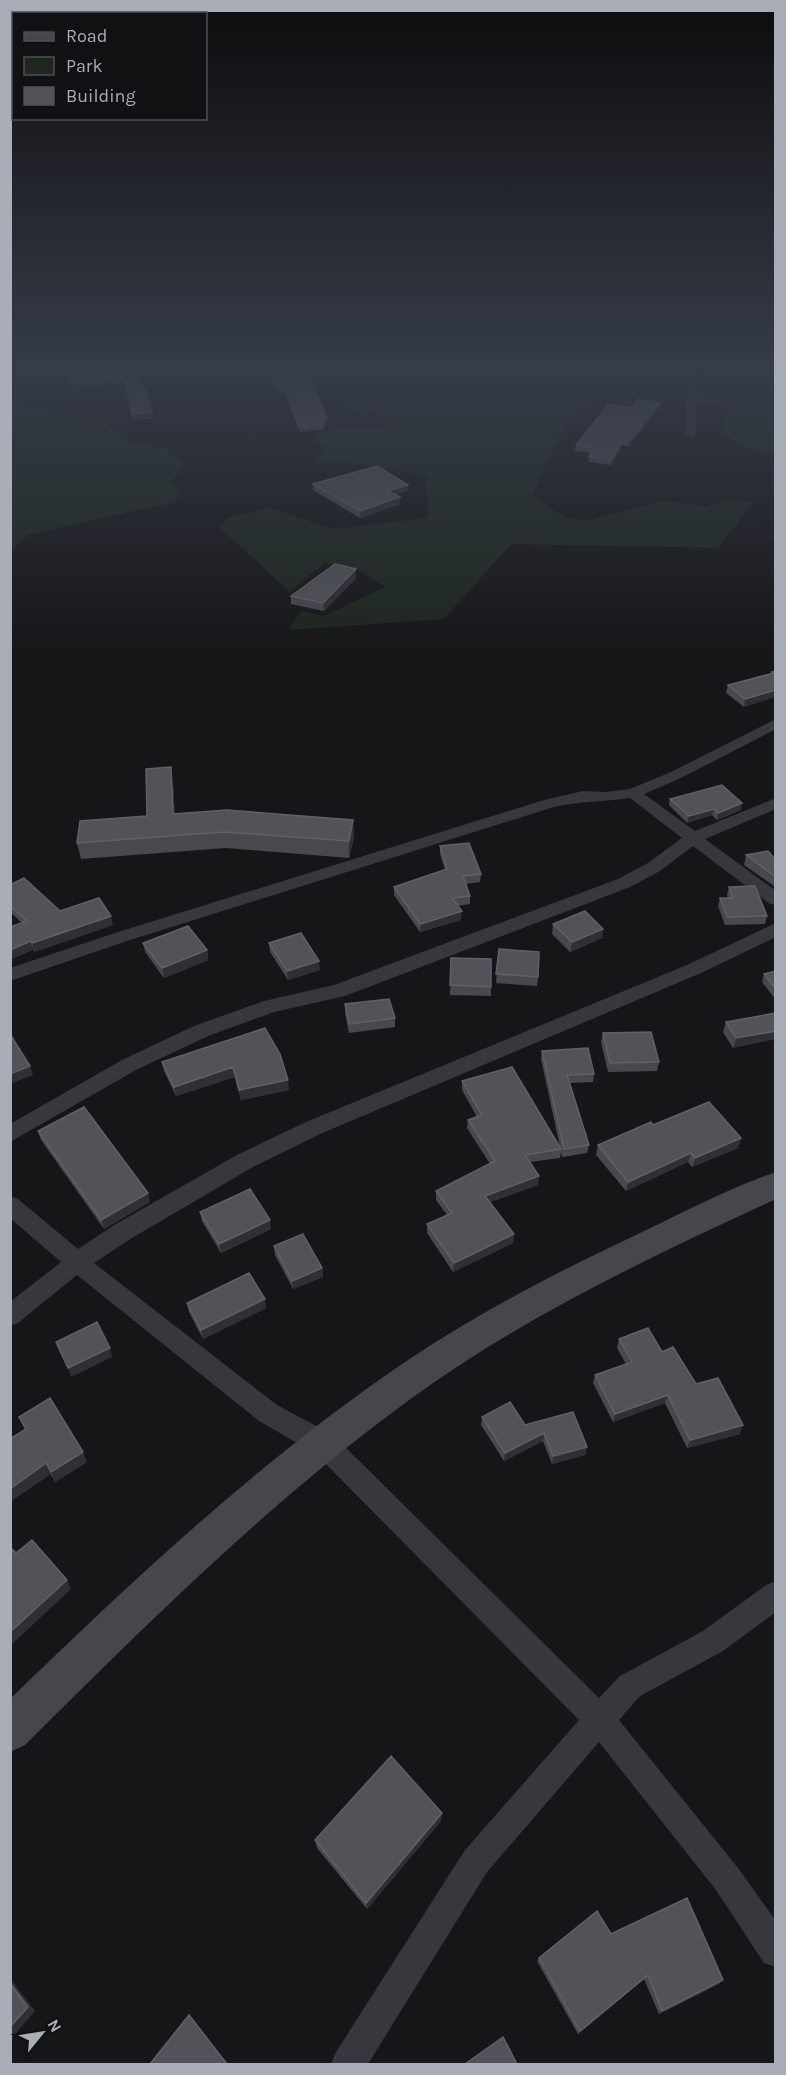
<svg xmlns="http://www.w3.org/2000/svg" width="786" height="2075" font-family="Karla,sans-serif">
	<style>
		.green { fill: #1e261f }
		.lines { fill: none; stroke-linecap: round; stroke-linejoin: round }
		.minor { fill: #37383d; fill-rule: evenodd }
		.secondary { fill: #45474d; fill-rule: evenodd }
		.wall { fill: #47494d }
		.shaded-wall { fill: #2f3033 }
		.building { fill: #525359; stroke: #5f6168; stroke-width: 1.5 }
	</style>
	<rect width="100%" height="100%" fill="#161618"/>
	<path class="green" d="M239 363H504C517 374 542 368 560 371 574 374 587 381 600 388L592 407 570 412 532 496 566 518 588 521 662 501 705 506 728 500 754 502 718 548 511 544 444 619 288 630 301 611 324 616 385 587 357 569 324 563 290 592 219 527 227 518 270 508 333 529 428 518 426 476 348 463H315L326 448 314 439C328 421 349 428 368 427 376 427 384 424 392 423L389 416 338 409 347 397 327 383 331 382V377C324 374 317 369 309 368 287 363 258 377 239 363Z
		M637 363H762L768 367H775V455L759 453 721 434 727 406 690 403 657 387 621 383 628 365Z
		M11 392 27 408 62 412 71 421 106 424 127 443 163 447 185 466 170 482 182 493 174 502 27 535 11 551Z"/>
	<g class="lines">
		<path class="minor" d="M688 363H698L696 434 691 437 686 434Z
			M776 719V729L681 778 644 794 695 831 776 798V809L705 839 776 891V905L770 904 693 846 660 871 630 887 345 996 274 1012 208 1036 136 1070 10 1142V1124L122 1060 194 1026 264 1001 334 985 618 879 648 863 682 838 630 798C603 802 580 801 554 807L127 941 10 981V968L115 933 544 800 583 791 605 792 630 789 671 772Z
			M776 923V937L701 973 320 1134 253 1167 132 1238 94 1263 277 1405 333 1435 599 1698 620 1676 703 1631 766 1585 776 1581V1612L723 1651 640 1696 619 1720 738 1868 776 1921V1967L764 1963 716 1890 599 1742 487 1872 368 2064H331L336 2052 465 1850 579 1720 315 1453 259 1421 77 1275 18 1323 10 1326V1302L61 1262 10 1218V1196L18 1199 78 1249 116 1224 237 1155 306 1122 687 965Z"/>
		<path class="secondary" d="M776 1172V1199C659 1253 542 1308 436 1381 285 1486 155 1616 25 1745L10 1752V1699C136 1577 265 1456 411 1358 482 1311 557 1272 634 1236 680 1214 727 1189 776 1172Z"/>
	</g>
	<path class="wall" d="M58 363H116L121 369 120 363 152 412 153 419 133 420 125 383 74 390Z
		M511 363H569L567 367 532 363V366L511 365Z
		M268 369 327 418V423H323L324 430 300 432 285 393 280 394 268 374Z
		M660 403 659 408 629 446 622 445 611 465 589 462V457L592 453 575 451 576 445 630 408Z
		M313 484 408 485V491L395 495 400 497V504L360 518 313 490Z
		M356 569V578L324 611 291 604V596Z
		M776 671 744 707 726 693 728 685 771 674 772 672Z
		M173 784 175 814 353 820 354 837 349 858 226 848 81 859 77 843 147 816Z
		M670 799 741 810 717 820 712 815 687 823 669 805Z
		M440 846 481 874 480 882 466 884 470 896V904L457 906 461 920 420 932 394 895V887L445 870 440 854Z
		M746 855 776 859V886H774L744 865Z
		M10 885 60 911 113 925 34 952 22 923 10 912Z
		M729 887 767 916 765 924 725 925 718 906 720 898H728L727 895Z
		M553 924 603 929 602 938 570 952 552 934Z
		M143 943 207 950 208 960 164 978 145 952Z
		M269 943 320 970 288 980 270 952Z
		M499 949 538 977 537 986 496 983Z
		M451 958 491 987V996L450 995Z
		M776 971V1000L762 982 764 974Z
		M345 1004 395 1018V1027L349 1033 345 1013Z
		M776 1013 733 1048 723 1032 726 1022Z
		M265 1028 289 1090 241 1100 235 1077 176 1096 164 1071 162 1062Z
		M603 1033 659 1062 657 1071 608 1072 601 1042Z
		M542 1051 594 1074 593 1082 570 1083 589 1145 587 1153 562 1157 561 1152 560 1158 530 1162 538 1185 490 1202 514 1234 513 1243 453 1272 427 1233V1224L447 1215 436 1200V1191L490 1164 467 1128 468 1120 477 1117 462 1090V1081L560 1147 541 1059Z
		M38 1131 150 1202 104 1229 41 1140Z
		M741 1138 738 1148 692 1167 688 1162 626 1191 596 1155 598 1145Z
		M200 1212 271 1229 221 1253 202 1221Z
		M274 1246 322 1268 323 1277 293 1289 275 1255Z
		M187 1303 266 1308 203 1339 189 1312Z
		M619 1339 662 1352 696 1384 740 1434 687 1448 665 1403 613 1422 593 1383 595 1375 626 1364 617 1348Z
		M19 1417 87 1462 55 1482 25 1429Z
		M482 1417 525 1425 587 1447 585 1455 552 1464 543 1441 504 1461 481 1425Z
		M441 1821 367 1909 317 1848 315 1840Z
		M611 1934 719 1984 659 2014 644 1979 578 2034 537 1961 539 1958Z"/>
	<path class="shaded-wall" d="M124 377 125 383 74 390 72 384Z
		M280 389H285V393L280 394Z
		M660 403 659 408 629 446V441Z
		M152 412 153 419 133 420 132 414Z
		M623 440 622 445 611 465V460Z
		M408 485V491L387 497V491Z
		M400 497V504L360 518V511Z
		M356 569V578L324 611 323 603Z
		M776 690V697L744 707 745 699Z
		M171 767 173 784 176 831 173 814Z
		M742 803 741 810 717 820 718 813Z
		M714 809 712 815 687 823 689 816Z
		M353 820 354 837 349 858V841Z
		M462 911 461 920 420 932V924Z
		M111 916 113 925 34 952 32 943Z
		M603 929 602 938 570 952 572 942Z
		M31 941 33 950 10 960V950Z
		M207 950 208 960 164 978 162 968Z
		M319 961 320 970 288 980 287 971Z
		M776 1031V1039L733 1048 736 1038Z
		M30 1066 33 1075 10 1084V1074Z
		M233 1067 235 1077 176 1096 174 1087Z
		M288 1080 289 1090 241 1100 239 1090Z
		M741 1138 738 1148 692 1167 695 1158Z
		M691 1153 688 1162 626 1191 628 1182Z
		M539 1176 538 1185 485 1204V1196Z
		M148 1193 150 1202 104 1229 101 1220Z
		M270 1220 271 1229 221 1253 219 1244Z
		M514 1234 513 1243 453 1272 454 1263Z
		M322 1268 323 1277 293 1289 292 1281Z
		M265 1299 266 1308 203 1339 201 1330Z
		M110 1348 112 1357 71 1377 68 1368Z
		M668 1395 665 1403 613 1422 615 1414Z
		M743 1425 740 1434 687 1448 690 1440Z
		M544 1433 543 1441 504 1461 505 1453Z
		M587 1447 585 1455 552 1464 553 1456Z
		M83 1452 87 1462 55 1482 51 1472Z
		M46 1463 51 1474 10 1502V1489Z
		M67 1580 71 1589 10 1646V1632Z
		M442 1813 441 1821 367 1909 366 1903Z
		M648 1975 644 1979 578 2034 580 2031Z
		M10 1978 35 2011 10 2040Z
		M723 1980 719 1984 659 2014 662 2011Z"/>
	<path class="building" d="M60 363H116L122 369 121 363H124L145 388 152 412 132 414 124 377 72 384Z
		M305 366 327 418 321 419 324 425 299 427 285 389H280L268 369Z
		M638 399 660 403 629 441 623 440 611 460 589 457 595 448 576 445 609 404 630 408Z
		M377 466 408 485 387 491 400 497 360 511 313 484Z
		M335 564 356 569 323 603 291 596Z
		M776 671V690L745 699 728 685 774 673 772 672Z
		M171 767 173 814 227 810 353 820 349 841 224 832 77 843 80 821 147 816 146 769Z
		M722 785 742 803 718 813 714 809 689 816 670 799Z
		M469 843 481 874 463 876 470 896 452 898 462 911 420 924 394 887 447 869 440 846Z
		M768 851 776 860V877L746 855Z
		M24 878 60 911 99 898 111 916 32 943 31 941 10 950V927L27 921 10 906V885Z
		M755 886 767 916 727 917 720 898H733L729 887Z
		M585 911 603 929 572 942 553 924Z
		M188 926 207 950 162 968 143 943Z
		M301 933 319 961 287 971 269 943Z
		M499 949 539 952 538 977 496 974Z
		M451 958 491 959V987L450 985Z
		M776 971V989L764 974Z
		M389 999 395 1018 349 1024 345 1004Z
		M776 1013V1031L736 1038 726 1022Z
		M265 1028 280 1054 288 1080 239 1090 233 1067 174 1087 162 1062Z
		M651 1032 659 1062 610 1063 603 1033Z
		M10 1034 30 1066 10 1074Z
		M588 1048 594 1074 567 1075 589 1145 564 1149 542 1051Z
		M512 1067 561 1149 525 1155 539 1176 485 1196 514 1234 454 1263 427 1224 452 1213 436 1191 495 1161 468 1120 482 1115 462 1081Z
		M709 1102 741 1138 695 1158 691 1153 628 1182 598 1145 651 1122 653 1125Z
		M84 1107 148 1193 101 1220 38 1131Z
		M250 1189 270 1220 219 1244 200 1212Z
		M303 1234 322 1268 292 1281 274 1246Z
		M249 1273 265 1299 201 1330 187 1303Z
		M97 1322 110 1348 68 1368 56 1342Z
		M648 1328 662 1352 673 1347 696 1384 718 1378 743 1425 690 1440 668 1395 615 1414 595 1375 632 1362 619 1339Z
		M50 1398 83 1452 51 1472 46 1463 10 1489V1439L26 1429 19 1417Z
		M510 1402 525 1425 573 1412 587 1447 553 1456 544 1433 505 1453 482 1417Z
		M32 1540 67 1580 10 1632V1547L16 1553Z
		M391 1756 442 1813 366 1903 315 1840Z
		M687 1898 723 1980 662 2011 648 1975 580 2031 539 1958 597 1911 611 1934Z
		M10 1983 28 2007 10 2027Z
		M189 2015 227 2064H150Z
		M503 2037 517 2064H465Z"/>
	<linearGradient id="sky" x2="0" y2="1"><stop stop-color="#0c0c0d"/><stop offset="0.56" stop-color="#363c48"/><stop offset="1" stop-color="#363c48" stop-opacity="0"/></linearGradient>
	<rect width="786" height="654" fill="url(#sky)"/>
	<rect width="786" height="2075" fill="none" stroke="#a8adb8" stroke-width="24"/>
	<rect x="12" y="12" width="195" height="108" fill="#111113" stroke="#4d4f55" stroke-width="1.5"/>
	<rect x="24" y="32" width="30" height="9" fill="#45474d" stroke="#4d4f55" stroke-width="1.5"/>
	<text x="66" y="42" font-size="18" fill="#a8adb8">Road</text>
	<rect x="24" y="57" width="30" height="18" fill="#1e261f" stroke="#4d4f55" stroke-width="1.5"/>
	<text x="66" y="72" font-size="18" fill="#a8adb8">Park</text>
	<rect x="24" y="87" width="30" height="18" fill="#525359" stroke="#4d4f55" stroke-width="1.5"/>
	<text x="66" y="102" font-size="18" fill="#a8adb8">Building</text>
	<g transform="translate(42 2033) rotate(60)" stroke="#111113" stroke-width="4.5" paint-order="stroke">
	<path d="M0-4.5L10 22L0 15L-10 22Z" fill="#a8adb8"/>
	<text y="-9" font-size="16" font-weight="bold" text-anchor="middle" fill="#a8adb8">N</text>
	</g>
</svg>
